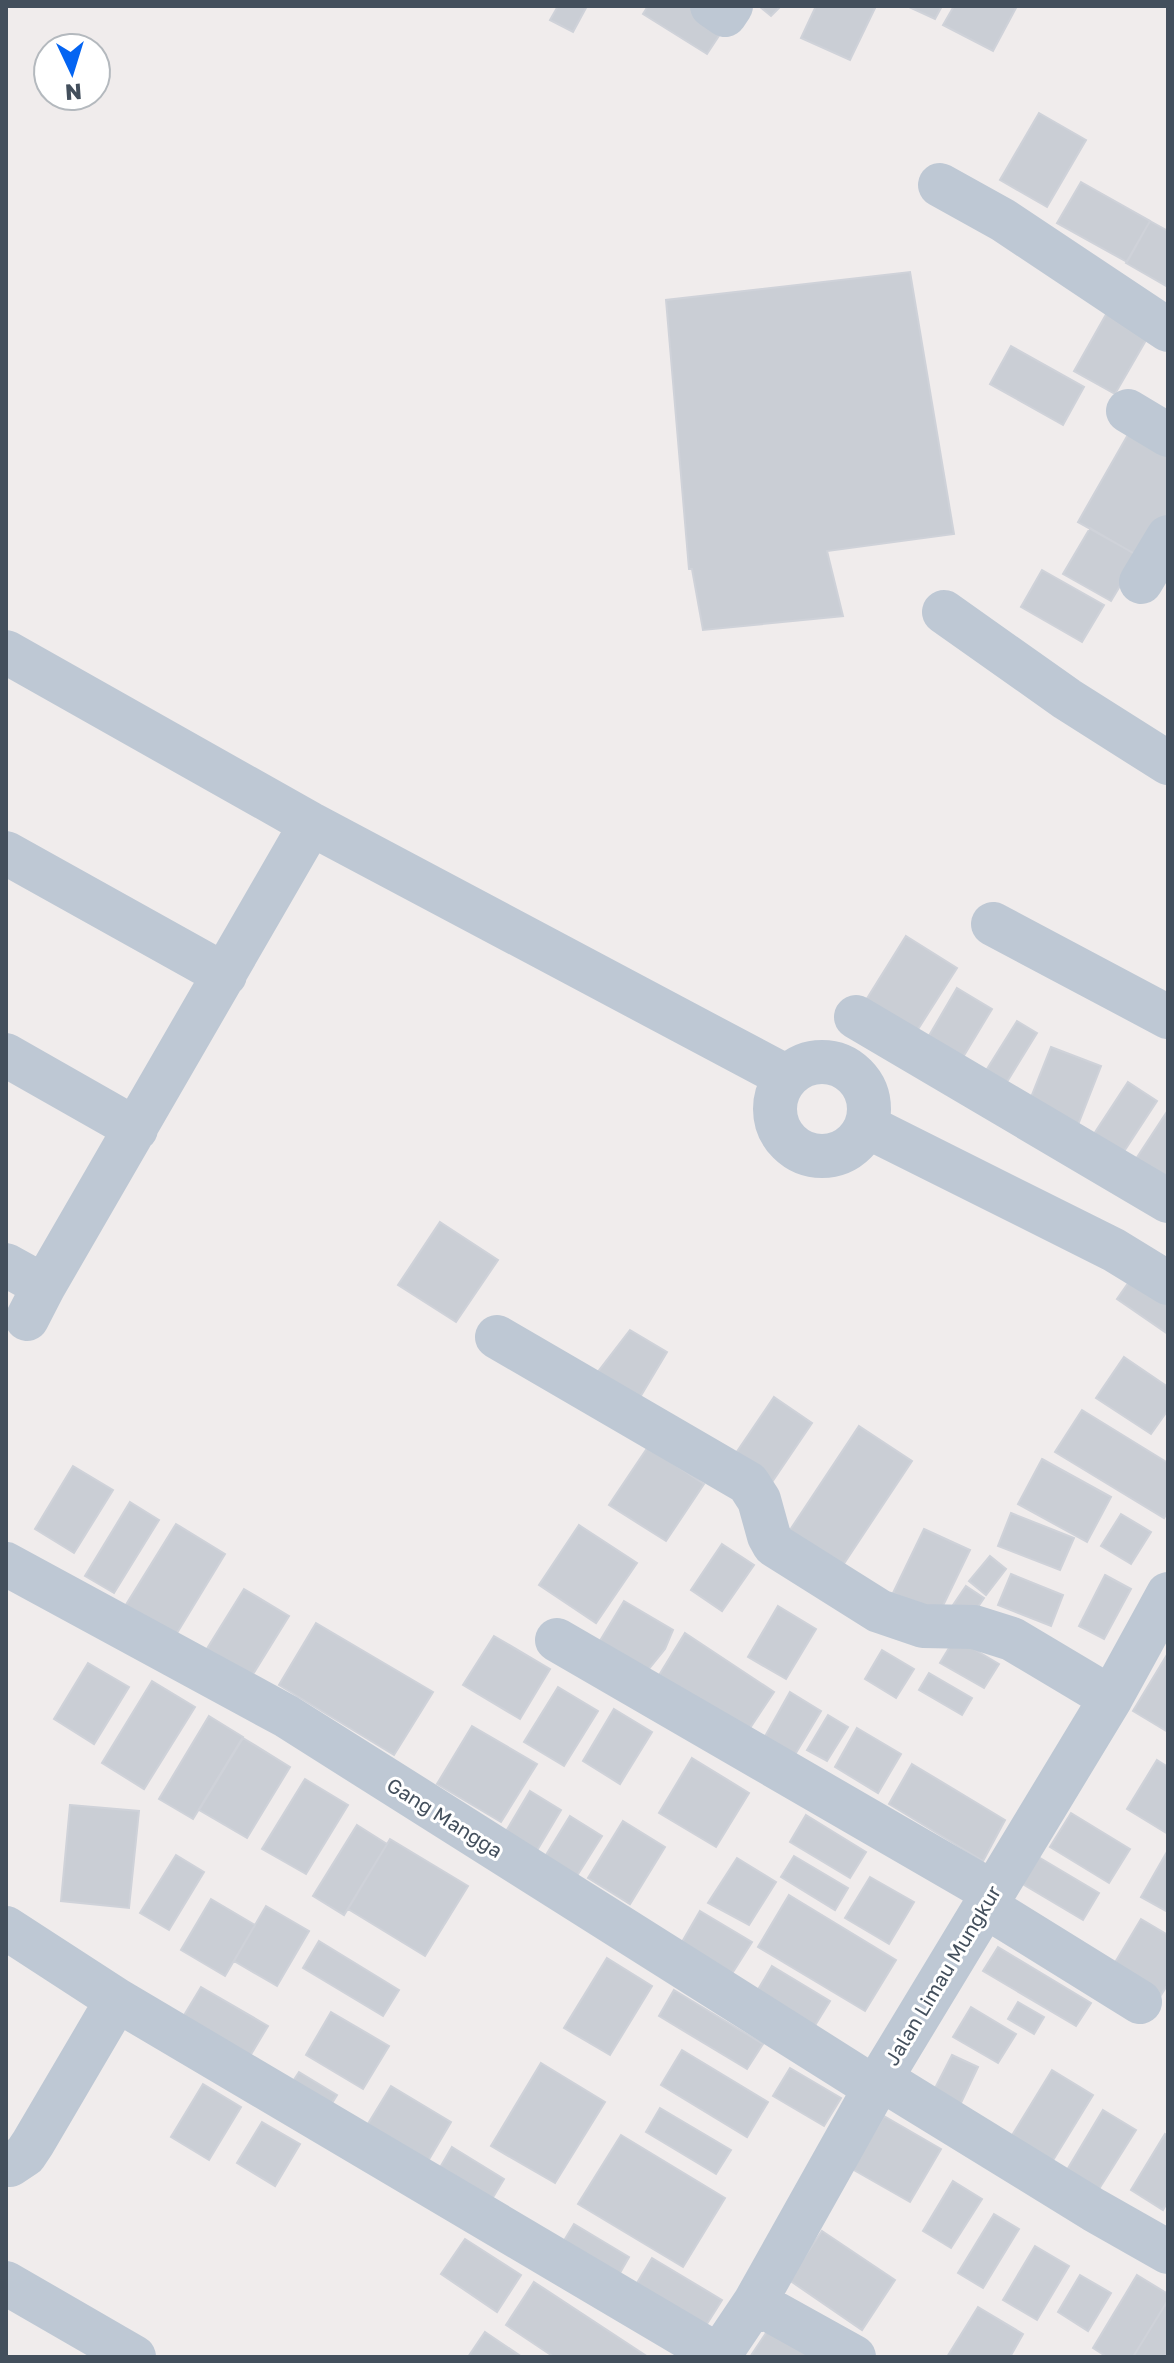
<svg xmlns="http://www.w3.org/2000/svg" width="1174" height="2363" font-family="'Golos Text',sans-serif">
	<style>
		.building { fill: #caced5; stroke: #cfd2d9; stroke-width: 2 }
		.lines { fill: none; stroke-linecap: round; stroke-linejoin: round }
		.minor { stroke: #bec8d4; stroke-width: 44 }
		.labels { text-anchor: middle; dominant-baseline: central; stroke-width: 6; stroke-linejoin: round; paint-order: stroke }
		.street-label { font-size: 20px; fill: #434f5c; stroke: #fff }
	</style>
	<rect width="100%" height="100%" fill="#f0ecec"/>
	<path class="building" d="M558 6H587L573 32 550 20Z
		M648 6H695L726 25 707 54 643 14Z
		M759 6H781L771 16Z
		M816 6H876L850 60 801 38Z
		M907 6H942L935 19Z
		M954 6H1017L993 51 943 25Z
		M1039 113 1086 140 1047 207 1000 180Z
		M1081 182 1150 221 1127 262 1057 223Z
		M1150 221 1168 231V287L1126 263Z
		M910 272 954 534 827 551 843 616 703 630 692 569H689L666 300Z
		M1112 304 1153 328 1115 394 1074 371Z
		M1011 346 1084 387 1063 425 990 384Z
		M1130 431 1168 452V517L1144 559 1078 522Z
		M1090 528 1138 556 1111 601 1063 574Z
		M1042 570 1104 605 1082 642 1021 607Z
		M906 936 957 968 913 1037 863 1005Z
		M957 988 992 1009 957 1067 923 1046Z
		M1017 1021 1037 1033 1002 1090 982 1077Z
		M1051 1047 1101 1066 1074 1135 1024 1115Z
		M1128 1082 1157 1101 1119 1159 1090 1140Z
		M1168 1110V1183L1134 1162Z
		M440 1222 498 1260 456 1322 398 1285Z
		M1138 1269 1168 1289V1334L1117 1299Z
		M630 1330 667 1352 639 1399 594 1377Z
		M1124 1357 1168 1387V1410L1151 1434 1096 1398Z
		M774 1397 812 1423 772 1482 734 1456Z
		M1082 1410 1168 1463V1511L1164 1518 1055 1452Z
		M859 1426 912 1461 841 1568 788 1533Z
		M648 1447 704 1484 666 1541 609 1505Z
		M1042 1459 1111 1497 1087 1542 1018 1504Z
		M73 1466 113 1490 74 1553 35 1529Z
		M130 1502 159 1520 114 1593 85 1576Z
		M1011 1513 1074 1538 1060 1570 998 1546Z
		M1121 1514 1151 1532 1131 1564 1101 1546Z
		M176 1524 225 1554 174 1638 124 1608Z
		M579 1525 637 1563 596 1623 539 1585Z
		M924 1529 970 1550 939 1614 893 1593Z
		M722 1544 754 1565 722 1611 691 1590Z
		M990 1556 1006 1569 986 1595 969 1581Z
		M1011 1574 1063 1595 1051 1626 998 1605Z
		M1105 1575 1131 1589 1104 1639 1079 1626Z
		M966 1586 984 1598 969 1620 951 1608Z
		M244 1589 289 1616 245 1687 200 1660Z
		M624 1601 673 1630 665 1649 648 1670 598 1644Z
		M778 1606 816 1629 786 1679 748 1657Z
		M316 1623 433 1692 394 1755 279 1685Z
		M685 1633 774 1692 746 1734 658 1677Z
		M494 1636 550 1669 520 1719 463 1685Z
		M955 1638 999 1664 984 1688 940 1663Z
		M882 1650 914 1669 896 1698 865 1679Z
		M1168 1653V1732L1133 1711Z
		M88 1663 129 1687 94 1744 54 1719Z
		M929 1673 972 1698 962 1715 919 1690Z
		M152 1681 195 1707 144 1789 102 1763Z
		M558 1687 598 1711 564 1766 524 1742Z
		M790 1692 821 1711 793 1758 763 1740Z
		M614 1709 652 1732 620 1784 583 1761Z
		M828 1715 848 1727 827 1761 807 1750Z
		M209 1716 243 1737 193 1819 159 1799Z
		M472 1726 537 1764 501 1822 437 1784Z
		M857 1728 901 1754 878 1793 835 1767Z
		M243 1738 290 1767 247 1838 199 1810Z
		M692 1758 749 1793 716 1847 659 1813Z
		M1157 1760 1168 1767V1834L1127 1809Z
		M912 1764 1005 1820 983 1861 889 1804Z
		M305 1779 348 1805 306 1874 262 1849Z
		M530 1791 561 1810 536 1852 505 1833Z
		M70 1805 139 1811 129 1908 61 1901Z
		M1071 1813 1130 1849 1109 1883 1050 1847Z
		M806 1815 866 1852 850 1878 790 1842Z
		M570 1816 602 1836 575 1879 543 1860Z
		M623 1821 665 1847 630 1904 588 1878Z
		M357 1825 387 1844 344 1915 313 1896Z
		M390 1839 468 1886 425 1956 348 1909Z
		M1168 1850V1912L1141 1897Z
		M1030 1852 1099 1893 1083 1920 1014 1879Z
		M176 1855 204 1872 169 1930 140 1913Z
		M794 1856 848 1888 835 1910 781 1877Z
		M737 1858 776 1882 749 1925 708 1903Z
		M870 1877 914 1902 889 1944 845 1918Z
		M789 1895 896 1960 865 2011 758 1947Z
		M211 1899 255 1925 225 1976 181 1950Z
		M266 1906 309 1931 277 1986 234 1961Z
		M700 1911 752 1942 728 1980 678 1949Z
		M1141 1919 1168 1935V1984L1158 2000 1110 1971Z
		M319 1941 399 1990 383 2016 303 1968Z
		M998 1947 1091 2003 1076 2026 983 1971Z
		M607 1958 652 1986 610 2055 564 2028Z
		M772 1966 830 2001 811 2032 753 1998Z
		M201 1987 268 2026 241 2071 174 2032Z
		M674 1990 763 2044 747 2069 659 2016Z
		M1018 2002 1044 2017 1034 2034 1008 2019Z
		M971 2007 1016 2034 998 2063 953 2037Z
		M331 2012 389 2046 363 2089 306 2055Z
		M682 2050 768 2102 747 2137 661 2085Z
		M952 2055 978 2067 959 2107 933 2092Z
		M541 2063 605 2102 555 2183 491 2146Z
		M790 2068 841 2098 824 2126 773 2096Z
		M1052 2070 1093 2095 1052 2162 1011 2137Z
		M299 2072 337 2095 323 2118 284 2095Z
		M203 2084 241 2107 209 2160 171 2137Z
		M391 2086 451 2122 421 2173 360 2137Z
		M660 2108 731 2150 716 2174 646 2132Z
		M1103 2110 1136 2130 1099 2189 1067 2170Z
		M884 2116 941 2149 910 2202 852 2169Z
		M262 2122 300 2144 275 2186 237 2163Z
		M1165 2134 1168 2136V2201L1163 2210 1131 2190Z
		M621 2135 725 2198 683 2267 578 2204Z
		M452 2147 504 2179 486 2209 434 2178Z
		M953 2181 982 2199 951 2248 923 2231Z
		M994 2214 1019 2229 983 2288 958 2273Z
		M574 2224 629 2257 617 2278 562 2244Z
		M822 2231 895 2280 862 2330 789 2280Z
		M465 2239 521 2275 497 2312 441 2274Z
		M1035 2246 1069 2266 1037 2320 1003 2300Z
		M652 2258 722 2300 700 2335 631 2293Z
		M1080 2275 1111 2293 1088 2331 1058 2312Z
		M1137 2275 1168 2294V2300L1133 2357H1107L1093 2348Z
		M534 2282 648 2357H554L506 2325Z
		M1165 2305 1168 2307V2357H1133Z
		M978 2307 1023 2334 1010 2357H947Z
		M770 2327 816 2357H750Z
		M485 2332 522 2357H468Z"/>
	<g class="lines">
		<path class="minor" d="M712 6 725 15 731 6
			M940 185 1003 220 1168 330
			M1128 411 1168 435
			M1141 582 1168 537
			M944 612 1067 699 1168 763
			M6 652 311 824 787 1077
			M6 853 225 975
			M993 924 1168 1017
			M856 1017 1168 1201
			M6 1055 136 1129
			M775 1109a47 47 0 1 1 94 0a47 47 0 1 1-94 0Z
			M866 1126 1114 1250 1168 1283
			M6 1265 44 1286
			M27 1319 44 1286 311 824
			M497 1337 748 1483 759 1500 769 1536 774 1545 879 1611 923 1626 974 1627 1012 1639 1111 1698
			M6 1564 286 1716 875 2088
			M557 1640 992 1892
			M985 1906 1140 2002
			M6 1928 117 2000 719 2356
			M881 2079 1094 2210 1168 2252
			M6 2165H10L25 2155 33 2143 117 2000
			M6 2283 134 2357
			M755 2302 854 2357
			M718 2357 755 2302 875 2088 1111 1698 1168 1594"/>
	</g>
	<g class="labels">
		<g class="street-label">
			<text transform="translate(445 1817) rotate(32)">Gang Mangga</text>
			<text transform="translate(942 1975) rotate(-59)">Jalan Limau Mungkur</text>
		</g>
	</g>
	<rect width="1174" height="2363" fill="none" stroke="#434f5c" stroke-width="16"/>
	<g transform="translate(72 72) rotate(176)"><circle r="38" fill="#ffffff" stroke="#b4b9be" stroke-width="2"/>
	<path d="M0-6L14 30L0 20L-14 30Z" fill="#0464f2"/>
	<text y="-12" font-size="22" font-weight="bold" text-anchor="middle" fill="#434f5c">N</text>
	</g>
</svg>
